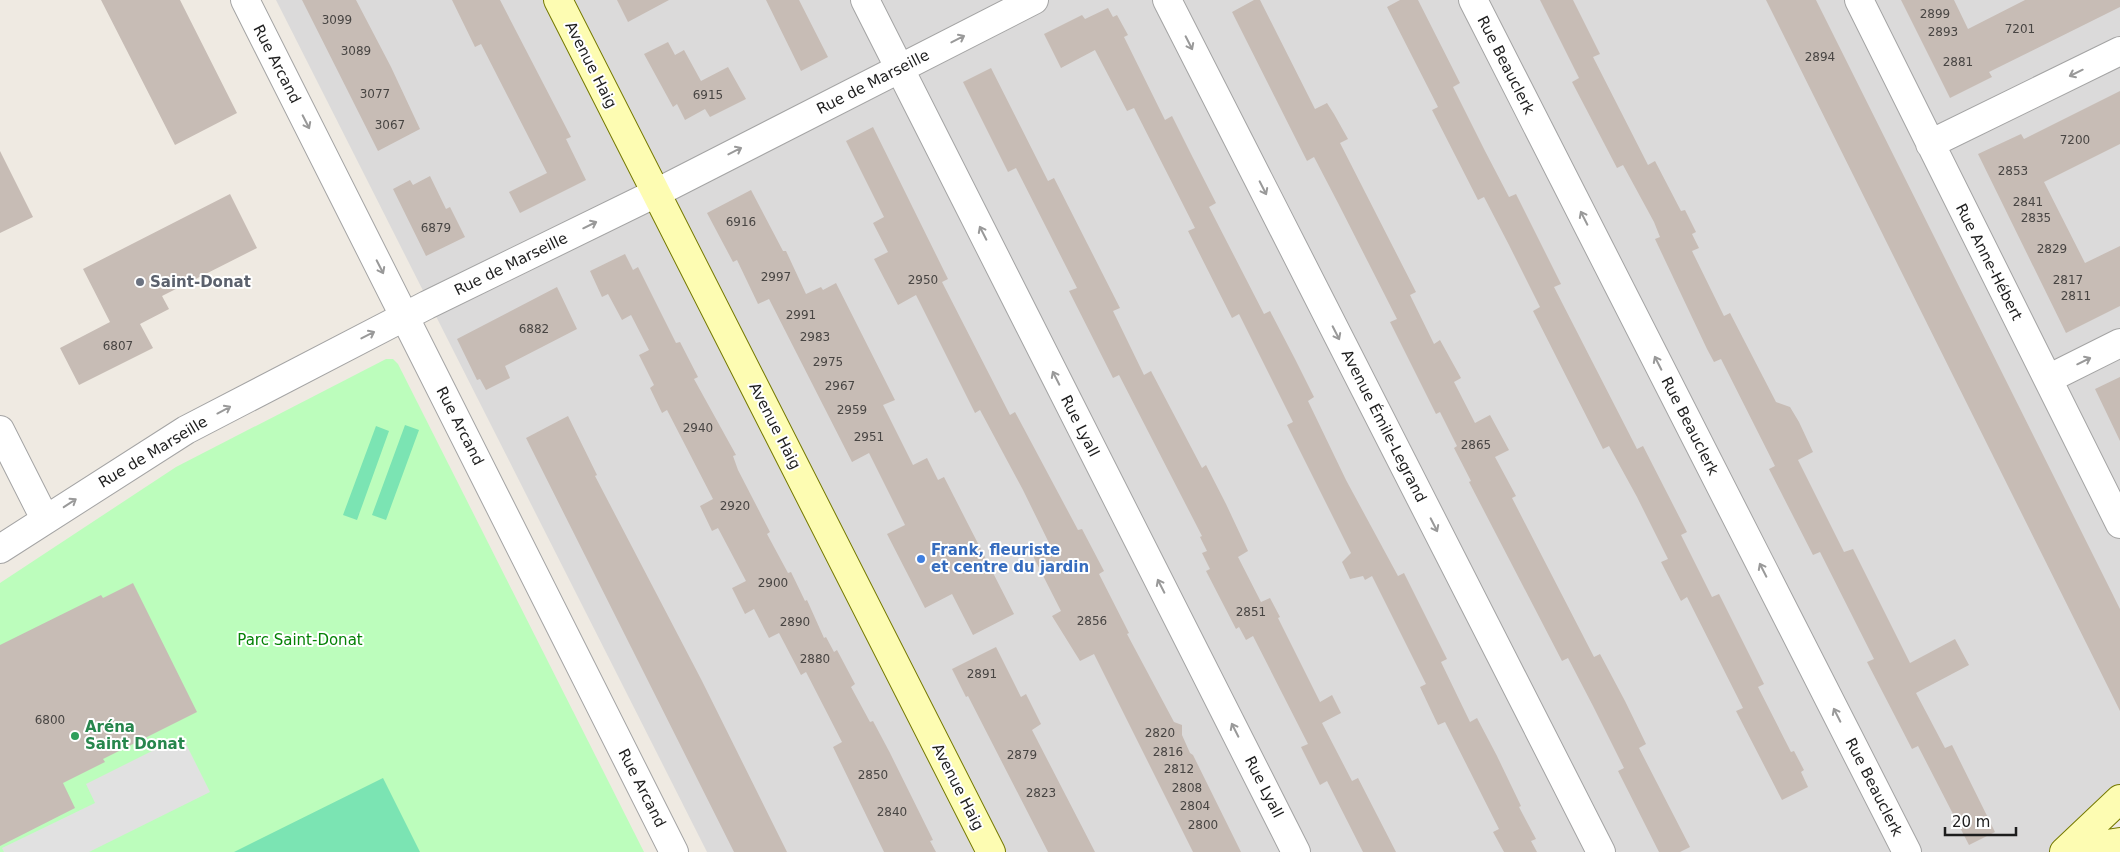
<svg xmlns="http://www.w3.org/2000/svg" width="2120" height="852" font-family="'DejaVu Sans',sans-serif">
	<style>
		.residential { fill: #dbdada }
		.park { fill: #bcfdbc }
		.pitch { fill: #7be4b3 }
		.parking { fill: #e1e1e1 }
		.building { fill: #c7bcb5 }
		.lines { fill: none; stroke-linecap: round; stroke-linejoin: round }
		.street-casing { stroke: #a4a4a4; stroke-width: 30 }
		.secondary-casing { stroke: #757900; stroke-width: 30 }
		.street { stroke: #fff; stroke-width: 28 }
		.secondary { stroke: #fdfcb2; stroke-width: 28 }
		.oneway { stroke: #999 }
		.worship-dot { fill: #6b7280; stroke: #fff; stroke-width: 2 }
		.shop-dot { fill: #3f7fe0; stroke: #fff; stroke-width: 2 }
		.leisure-dot { fill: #2e9e5b; stroke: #fff; stroke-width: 2 }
		.labels { text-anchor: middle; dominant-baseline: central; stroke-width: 4; stroke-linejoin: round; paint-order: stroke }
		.number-label { font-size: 12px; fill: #484543 }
		.street-label { font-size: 15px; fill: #1d1d1d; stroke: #fff }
		.worship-label { font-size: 15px; font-weight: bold; fill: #5b616d; stroke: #fff; text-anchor: start }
		.shop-label { font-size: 15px; font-weight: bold; fill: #366cbe; stroke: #fff; text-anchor: start }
		.park-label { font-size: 15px; fill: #048205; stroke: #fff }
		.leisure-label { font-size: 15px; font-weight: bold; fill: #27864d; stroke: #fff; text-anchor: start }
	</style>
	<rect width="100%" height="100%" fill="#efeae2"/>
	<path class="residential" d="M276 0H2120V799L2068 850 2120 852H707Z"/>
	<path class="park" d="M386 359H393L398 364 644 852H0V583L176 467Z"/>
	<path class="pitch" d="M405 425 419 430 386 520 372 515Z
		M376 426 389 431 357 520 343 515Z
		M383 778 420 852H234Z"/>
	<path class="parking" d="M182 736 210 792 89 852H4L2 848 95 803 86 784Z"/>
	<path class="building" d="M101 0H180L237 113 175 145Z
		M302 0H356L391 67 420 129 378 151Z
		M452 0H500L571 137 566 139 586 180 520 213 509 192 547 173 481 44 475 47Z
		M617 0H669L628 22Z
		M766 0H799L828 57 801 71Z
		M1254 0H1260L1315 109 1327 103 1334 114 1348 139 1340 143 1416 292 1410 295 1434 344 1440 340 1461 378 1454 382 1475 423 1490 415 1509 450 1495 457 1516 496 1512 498 1594 657 1600 654 1625 701 1646 744 1639 748 1690 847 1680 852H1659L1618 771 1624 768 1593 706 1568 658 1562 661 1469 482 1471 481 1454 448 1457 446 1440 412 1436 414 1390 322 1397 319 1338 203 1314 157 1307 161 1232 12Z
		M1400 0H1418L1460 83 1453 87 1485 151 1509 197 1516 194 1561 284 1554 287 1637 449 1643 446 1687 532 1681 535 1712 597 1719 594 1764 684 1758 687 1791 752 1794 751 1804 770 1801 772 1808 787 1782 800 1736 711 1743 708 1687 597 1681 601 1661 562 1668 559 1637 497 1609 446 1603 449 1533 311 1540 307 1509 245 1484 197 1478 200 1432 110 1438 107 1387 7Z
		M1540 0H1573L1600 54 1593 57 1648 165 1655 161 1681 211 1685 210 1696 232 1692 234 1699 248 1692 251 1721 310 1724 316 1730 313 1776 402 1790 407 1799 422 1813 452 1798 460 1844 552 1853 549 1910 663 1955 639 1969 665 1916 693 1945 748 1952 745 1995 832 1969 845 1918 746 1912 749 1867 662 1874 659 1820 552 1813 555 1769 469 1775 466 1721 359 1714 362 1707 349 1655 239 1660 237 1654 222 1623 165 1617 168 1572 82 1579 78Z
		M1766 0H1816L2120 609V711Z
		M1901 0H1954L1968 29 2025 0H2120V7L1989 72 1992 77 1950 98Z
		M1108 8 1113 17 1117 15 1128 35 1124 37 1165 120 1172 116 1191 154 1216 203 1209 207 1264 314 1270 311 1295 359 1314 397 1308 401 1346 480 1398 576 1404 573 1447 659 1441 662 1470 722 1477 718 1497 756 1521 806 1519 807 1536 839 1531 841 1537 852H1504L1493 832 1499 829 1445 722 1438 725 1420 687 1426 684 1372 576 1365 580 1363 576 1350 579 1342 562 1351 553 1287 425 1293 422 1239 314 1232 318 1188 231 1195 228 1134 108 1127 111 1095 50 1061 68 1044 34 1082 15 1085 19Z
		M668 42 675 55 684 50 701 81 728 67 746 99 710 117 705 109 685 120 677 104 673 107 644 54Z
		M991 68 1048 181 1054 178 1120 308 1113 311 1144 375 1151 371 1202 468 1206 465 1226 504 1248 551 1238 557 1261 602 1270 598 1280 617 1278 618 1320 702 1332 695 1341 713 1322 723 1352 781 1358 778 1396 852H1363L1327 781 1320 785 1301 747 1308 744 1253 636 1246 640 1239 627 1236 629 1206 571 1210 569 1202 553 1207 551 1200 537 1202 536 1119 375 1113 378 1069 291 1077 288 1016 168 1008 172 963 82Z
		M2120 91V144L2044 182 2085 263 2120 246V306L2066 333 1978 154 2021 134 2024 139Z
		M873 127 948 279 942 282 1010 415 1015 412 1078 530 1082 529 1104 571 1099 574 1129 633 1127 634 1174 722 1182 725V735L1190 753 1193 755 1241 852H1193L1094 654 1080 661 1052 616 1061 611 1032 554 1050 545 1023 490 980 410 975 413 916 295 898 305 874 259 888 252 873 223 884 217 846 141Z
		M0 151 33 217 0 233Z
		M430 176 446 209 450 207 465 237 426 256 393 189 410 180 413 185Z
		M751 190 783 251H786L806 294 821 287 823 290 836 283 895 400 883 405 913 465 927 458 938 480 944 477 1014 614 973 635 952 594 925 608 887 534 905 525 869 453 852 462 769 299 758 304 737 260 733 262 707 213Z
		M230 194 257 248 162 296 169 309 140 324 153 348 79 385 60 348 110 322 83 269Z
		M625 254 633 270 638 267 676 343 680 342 698 377 694 379 736 455 733 456 738 470 770 532 767 534 788 573 791 572 805 601 807 600 824 638 826 637 834 652 837 650 855 684 851 687 870 722 873 721 890 753 933 840 930 841 936 852H884L833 747 842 742 806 672 801 675 779 633 769 638 754 609 745 614 732 588 746 581 718 528 712 531 700 506 713 499 667 410 662 413 650 388 654 385 639 355 649 350 631 315 622 320 608 294 602 297 590 271Z
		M557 287 577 329 505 366 510 378 486 390 480 379 477 380 457 339Z
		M2120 377V441L2095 389Z
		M568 416 597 475 595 476 702 681 787 852H734L526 438Z
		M133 583 197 712 103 759 105 762 63 783 75 808 0 846V645L101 595 103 598Z
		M996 647 1021 697 1026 694 1041 724 1032 730 1095 852H1048L968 696 966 697 952 669Z"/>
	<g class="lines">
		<defs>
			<path id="street" d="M245 0 674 852
				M865 0 1296 852
				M1167 0 1601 852
				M1473 0 1907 852
				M1859 0 2120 524
				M1930 144 2120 51
				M2048 379 2120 343
				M0 430 45 519
				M0 549 186 430 427 305 656 193 1034 0"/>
			<path id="secondary" d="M558 0 991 852
				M2068 850 2120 842
				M2064 852 2120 799"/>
		</defs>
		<use href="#street" class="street-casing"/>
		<use href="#secondary" class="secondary-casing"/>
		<use href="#street" class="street"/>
		<use href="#secondary" class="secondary"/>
	</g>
	<defs><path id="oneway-shaft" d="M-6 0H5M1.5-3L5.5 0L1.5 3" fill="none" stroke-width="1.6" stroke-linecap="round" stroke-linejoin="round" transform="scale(1.25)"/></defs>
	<g class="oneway">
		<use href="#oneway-shaft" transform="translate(958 39) rotate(-27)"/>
		<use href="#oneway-shaft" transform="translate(1189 43) rotate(63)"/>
		<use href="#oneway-shaft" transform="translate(2076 73) rotate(154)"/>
		<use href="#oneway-shaft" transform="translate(306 122) rotate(63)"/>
		<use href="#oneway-shaft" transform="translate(735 151) rotate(-27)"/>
		<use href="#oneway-shaft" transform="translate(1263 188) rotate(63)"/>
		<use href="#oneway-shaft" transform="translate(1584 218) rotate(-117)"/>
		<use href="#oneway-shaft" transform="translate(590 225) rotate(-26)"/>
		<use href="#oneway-shaft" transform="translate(983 233) rotate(-117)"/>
		<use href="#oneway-shaft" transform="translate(380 267) rotate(63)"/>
		<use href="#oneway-shaft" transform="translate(1336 333) rotate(63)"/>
		<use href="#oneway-shaft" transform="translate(368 335) rotate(-27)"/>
		<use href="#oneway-shaft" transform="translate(2084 361) rotate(-26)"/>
		<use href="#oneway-shaft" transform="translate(1658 363) rotate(-117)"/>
		<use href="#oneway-shaft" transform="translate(1056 378) rotate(-117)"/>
		<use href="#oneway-shaft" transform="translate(224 410) rotate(-28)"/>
		<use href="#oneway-shaft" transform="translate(70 503) rotate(-33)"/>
		<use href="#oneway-shaft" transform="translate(1434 525) rotate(63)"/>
		<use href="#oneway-shaft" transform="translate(1763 570) rotate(-117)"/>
		<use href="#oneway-shaft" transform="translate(1161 586) rotate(-117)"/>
		<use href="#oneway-shaft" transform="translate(1837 715) rotate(-117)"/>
		<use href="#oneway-shaft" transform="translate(1235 730) rotate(-117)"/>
	</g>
	<circle class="worship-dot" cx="140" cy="282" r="5"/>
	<circle class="shop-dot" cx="921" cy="559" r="5"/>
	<circle class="leisure-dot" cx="75" cy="736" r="5"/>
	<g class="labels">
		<g class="number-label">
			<text x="1935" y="14">2899</text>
			<text x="337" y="20">3099</text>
			<text x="2020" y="29">7201</text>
			<text x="1943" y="32">2893</text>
			<text x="356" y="51">3089</text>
			<text x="1820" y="57">2894</text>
			<text x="1958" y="62">2881</text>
			<text x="375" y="94">3077</text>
			<text x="708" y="95">6915</text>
			<text x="390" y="125">3067</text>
			<text x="2075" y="140">7200</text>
			<text x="2013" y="171">2853</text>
			<text x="2028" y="202">2841</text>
			<text x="2036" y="218">2835</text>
			<text x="741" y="222">6916</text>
			<text x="436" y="228">6879</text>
			<text x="2052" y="249">2829</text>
			<text x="776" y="277">2997</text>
			<text x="923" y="280">2950</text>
			<text x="2068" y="280">2817</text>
			<text x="2076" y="296">2811</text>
			<text x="801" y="315">2991</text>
			<text x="534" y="329">6882</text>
			<text x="815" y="337">2983</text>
			<text x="118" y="346">6807</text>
			<text x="828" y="362">2975</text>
			<text x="840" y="386">2967</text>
			<text x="852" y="410">2959</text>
			<text x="698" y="428">2940</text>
			<text x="869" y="437">2951</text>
			<text x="1476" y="445">2865</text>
			<text x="735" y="506">2920</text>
			<text x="773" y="583">2900</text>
			<text x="1251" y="612">2851</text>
			<text x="1092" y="621">2856</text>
			<text x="795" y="622">2890</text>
			<text x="815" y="659">2880</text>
			<text x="982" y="674">2891</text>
			<text x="50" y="720">6800</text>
			<text x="1160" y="733">2820</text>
			<text x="1168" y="752">2816</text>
			<text x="1022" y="755">2879</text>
			<text x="1179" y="769">2812</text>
			<text x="873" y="775">2850</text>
			<text x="1187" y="788">2808</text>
			<text x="1041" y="793">2823</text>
			<text x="1195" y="806">2804</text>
			<text x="892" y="812">2840</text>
			<text x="1203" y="825">2800</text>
		</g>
		<g class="street-label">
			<text transform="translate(277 64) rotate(63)">Rue Arcand</text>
			<text transform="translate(591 65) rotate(63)">Avenue Haig</text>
			<text transform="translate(1506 65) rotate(63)">Rue Beauclerk</text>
			<text transform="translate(873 82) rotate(-27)">Rue de Marseille</text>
			<text transform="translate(1989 262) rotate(63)">Rue Anne-Hébert</text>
			<text transform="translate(511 264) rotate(-26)">Rue de Marseille</text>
			<text transform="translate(460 426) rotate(63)">Rue Arcand</text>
			<text transform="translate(775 426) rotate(63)">Avenue Haig</text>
			<text transform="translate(1080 426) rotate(63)">Rue Lyall</text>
			<text transform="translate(1384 426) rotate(63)">Avenue Émile-Legrand</text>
			<text transform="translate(1690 426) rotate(63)">Rue Beauclerk</text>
			<text transform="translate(153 452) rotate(-31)">Rue de Marseille</text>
			<text transform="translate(958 787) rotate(63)">Avenue Haig</text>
			<text transform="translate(1264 787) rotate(63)">Rue Lyall</text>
			<text transform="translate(1874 787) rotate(63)">Rue Beauclerk</text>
			<text transform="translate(642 788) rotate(63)">Rue Arcand</text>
		</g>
		<g class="worship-label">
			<text x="150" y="282">Saint-Donat</text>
		</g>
		<g class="shop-label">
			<text x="931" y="550">Frank, fleuriste<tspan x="931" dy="17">et centre du jardin</tspan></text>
		</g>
		<g class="park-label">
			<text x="300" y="640">Parc Saint-Donat</text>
		</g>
		<g class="leisure-label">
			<text x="85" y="727">Aréna<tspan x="85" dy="17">Saint Donat</tspan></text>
		</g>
	</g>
	<path d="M1945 827v8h71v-8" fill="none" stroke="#1d1d1d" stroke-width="2.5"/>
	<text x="1952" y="827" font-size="15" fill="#1d1d1d" stroke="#ffffff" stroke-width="4" paint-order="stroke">20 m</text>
</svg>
